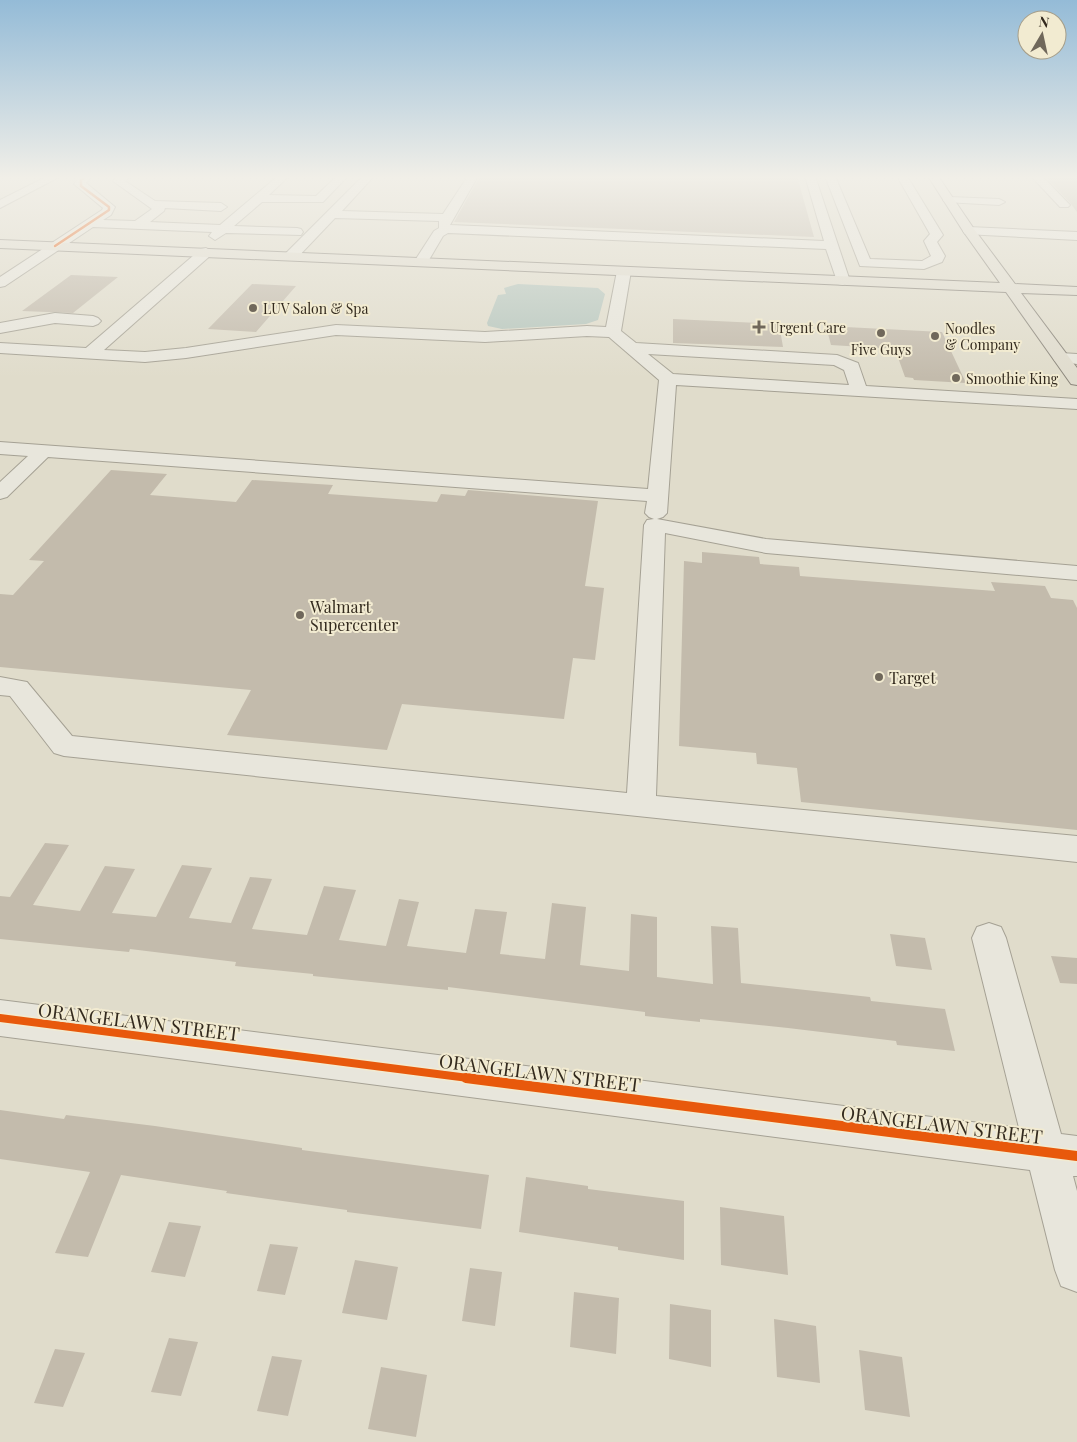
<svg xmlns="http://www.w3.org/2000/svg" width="1077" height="1442" font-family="'Playfair Display',serif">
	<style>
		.water { fill: #b6c6bd }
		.building { fill: #c3bbac }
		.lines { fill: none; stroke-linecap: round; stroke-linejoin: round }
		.minor-casing { stroke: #a5a194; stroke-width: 2 }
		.major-casing { stroke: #8b867b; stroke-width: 2 }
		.minor { fill: #e8e6dc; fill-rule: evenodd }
		.major { fill: #e0dcce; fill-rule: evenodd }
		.cycleway-far2-casing { stroke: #f2ebd1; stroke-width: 4 }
		.cycleway-far1-casing { stroke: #f2ebd1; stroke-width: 11 }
		.cycleway-casing { stroke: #f2ebd1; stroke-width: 13 }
		.cycleway-far2 { stroke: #e8590c; stroke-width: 2.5 }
		.cycleway-far1 { stroke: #e8590c; stroke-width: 8 }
		.cycleway { stroke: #e8590c; stroke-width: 10 }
		.poi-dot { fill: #70685b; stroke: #f2ebd1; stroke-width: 2 }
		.labels { text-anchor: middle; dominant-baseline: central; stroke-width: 4; stroke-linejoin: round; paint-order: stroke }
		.far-poi-label { font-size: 14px; fill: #332a1e; stroke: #f2ebd1; text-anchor: start }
		.poi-label { font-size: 16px; fill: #332a1e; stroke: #f2ebd1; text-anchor: start }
		.near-street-label { font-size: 19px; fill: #332a1e; stroke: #f2ebd1 }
	</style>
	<rect width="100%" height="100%" fill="#e0dccb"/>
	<path class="water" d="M518 284 598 288 605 294 598 320 586 324 502 329 488 326 487 323 498 295 506 294 504 288Z"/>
	<path class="building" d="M480 176H797L814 237 454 222Z
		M1045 176H1077V212L1071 204Z
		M71 275 118 277 73 313 22 311Z
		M252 284 296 286 256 332 208 329Z
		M673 319 779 324 783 347 673 343Z
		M826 326 942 332 966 383 914 380 913 378 905 377 895 349 831 345Z
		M111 470 167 474 150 495 236 502 252 480 333 485 328 494 437 502 441 494 465 496 468 490 598 501 585 586 604 588 595 660 573 658 564 719 402 704 387 750 227 735 251 690 0 667V594L13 595 44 561 29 560Z
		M702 552 759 557 760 564 799 567 800 576 995 591 991 582 1045 586 1051 598 1073 600 1077 608V830L801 802 797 768 757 764 756 753 679 746 684 561 702 563Z
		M45 843 69 845 33 905 80 911 105 866 135 869 112 913 156 917 182 865 212 868 189 918 231 923 250 877 272 879 252 929 307 935 324 886 356 890 339 940 386 946 399 899 419 902 407 946 466 953 475 909 507 912 500 954 545 959 552 903 586 907 580 965 629 971 631 914 657 917V977L713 984 711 926 738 928 741 983 870 997 871 1001 945 1009 955 1051 897 1045 896 1041 788 1028 700 1019V1022L645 1016V1012L448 987V990L313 976V974L235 966 236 962 130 949 129 952 0 939V896L10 897Z
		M890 934 925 938 932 970 896 966Z
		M1051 956 1077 958V984L1060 983Z
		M0 1110 64 1119 66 1115 155 1126 302 1148V1150L489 1175 481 1229 347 1212V1210L226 1193 227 1191 121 1175 88 1257 55 1253 90 1172 0 1159Z
		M526 1177 588 1186V1189L684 1201V1260L618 1250V1247L519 1232Z
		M720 1207 784 1216 788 1275 721 1265Z
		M169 1222 201 1226 185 1277 151 1272Z
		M270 1244 298 1247 285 1295 257 1291Z
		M355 1260 398 1267 387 1320 342 1313Z
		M470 1268 502 1272 495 1326 462 1321Z
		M574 1292 619 1298 616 1354 570 1347Z
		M670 1304 711 1310V1367L669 1359Z
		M774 1319 816 1326 820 1383 777 1377Z
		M169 1338 198 1342 181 1396 151 1392Z
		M55 1349 85 1353 63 1407 34 1403Z
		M859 1350 902 1357 910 1417 865 1410Z
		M272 1356 302 1360 288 1416 257 1411Z
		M381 1367 427 1375 416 1437 368 1429Z"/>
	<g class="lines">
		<defs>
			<path id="minor" d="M48 176H61L0 208V200Z
				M80 176H92L86 183 115 207 111 215 103 220 135 221 152 209 113 181 119 176H131L125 181 155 201 221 203 227 207 221 211 165 208 164 211 150 222 220 225 278 176H289L269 195 316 196 337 176H348L323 202H262L234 226 297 228 301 229 303 232 301 235 226 233 215 240 209 236 212 232 93 227 5 286 0 287V277L102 210 103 208 74 184Z
				M363 176H374L342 211 443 214 468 176H478L450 225 824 241 805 176H815L850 281 843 285 838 284 826 249 448 233 443 236 426 265H416L414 262 434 231 439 228V221L335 218 296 259H286L284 256 286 253Z
				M825 176H835L870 259 922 261 931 256 924 241 930 234 897 176H907L943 235 937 242 945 256 942 262 924 269 860 266Z
				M1031 176H1042L1068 203 1070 205 1068 207H1060Z
				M949 197 999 199 1005 202 999 205 945 202 943 200 945 198Z
				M969 227 1077 232V240L965 234 963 231 965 228Z
				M206 248 213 252 211 255 104 350 145 352 186 348 336 325 485 332 587 326 606 327 617 271 624 267 631 271 621 331 636 343 837 355 858 363 866 386 1077 399V409L676 385 667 513 663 517 657 519 766 539 1077 566V580L766 553 665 533 656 796 1077 836V862L64 756 54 753 10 696 0 695V677L27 682 72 736 627 793 644 525 647 520 654 519 649 517 645 513 647 501 48 457 7 497 0 499V482L28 456 0 454V442L648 489 659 380 609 337 587 336 485 342 336 335 186 358 145 362 0 353V343L86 348 201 249ZM648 354 834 365 844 370 849 385 673 374Z
				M55 313 93 316 98 318 101 321 98 324 93 326 55 323 0 333V323Z
				M1061 353 1077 354V364L1055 361 1053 358 1055 355Z
				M989 923 1001 927 1006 938 1061 1134 1077 1136V1176H1073L1077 1191V1292L1061 1286 1055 1270 1030 1170 0 1036V1000L1019 1128 972 938 977 927Z"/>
			<path id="major" d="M928 176H938L974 229 1015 284 1077 287V295L1021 293 1077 368V385L1071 384 1006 292 0 248V240L1000 283 963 231Z"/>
		</defs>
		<use href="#minor" class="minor-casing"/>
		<use href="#major" class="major-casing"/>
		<use href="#minor" class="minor"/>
		<use href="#major" class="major"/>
		<defs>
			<path id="cycleway-far2" d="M55 246 109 210V207L81 186V180L87 176"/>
			<path id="cycleway-far1" d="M0 1018 476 1079"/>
			<path id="cycleway" d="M466 1078 1077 1156"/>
		</defs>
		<use href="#cycleway-far2" class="cycleway-far2-casing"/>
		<use href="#cycleway-far1" class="cycleway-far1-casing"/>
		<use href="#cycleway" class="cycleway-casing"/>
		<use href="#cycleway-far2" class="cycleway-far2"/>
		<use href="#cycleway-far1" class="cycleway-far1"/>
		<use href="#cycleway" class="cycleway"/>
	</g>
	<linearGradient id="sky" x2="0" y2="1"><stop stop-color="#94bbd7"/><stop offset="0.47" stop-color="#f1efe8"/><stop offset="1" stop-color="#f1efe8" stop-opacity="0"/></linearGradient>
	<rect width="1077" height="378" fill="url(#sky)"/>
	<g class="poi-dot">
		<circle cx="253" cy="308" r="5"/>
		<path d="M756.5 319.5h5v5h5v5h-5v5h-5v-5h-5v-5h5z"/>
		<circle cx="881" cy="333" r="5"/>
		<circle cx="935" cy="336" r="5"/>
		<circle cx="956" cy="378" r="5"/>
		<circle cx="300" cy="615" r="5"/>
		<circle cx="879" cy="677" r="5"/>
	</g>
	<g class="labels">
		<g class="far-poi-label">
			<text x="263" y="308">LUV Salon &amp; Spa</text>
			<text x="770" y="327">Urgent Care</text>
			<text x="945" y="328">Noodles<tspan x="945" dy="16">&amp; Company</tspan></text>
			<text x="881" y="349" text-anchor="middle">Five Guys</text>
			<text x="966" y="378">Smoothie King</text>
		</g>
		<g class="poi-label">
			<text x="310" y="606">Walmart<tspan x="310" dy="18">Supercenter</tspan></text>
			<text x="889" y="677">Target</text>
		</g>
		<g class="near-street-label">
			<text transform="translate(139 1021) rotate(7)">ORANGELAWN STREET</text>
			<text transform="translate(540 1072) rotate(7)">ORANGELAWN STREET</text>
			<text transform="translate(942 1124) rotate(7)">ORANGELAWN STREET</text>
		</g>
	</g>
	<g transform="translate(1042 35) rotate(9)"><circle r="24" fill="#f2ebd1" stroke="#a69e89"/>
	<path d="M0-4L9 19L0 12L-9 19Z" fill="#70685b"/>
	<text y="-8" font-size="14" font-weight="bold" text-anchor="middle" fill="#332a1e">N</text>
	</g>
</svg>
